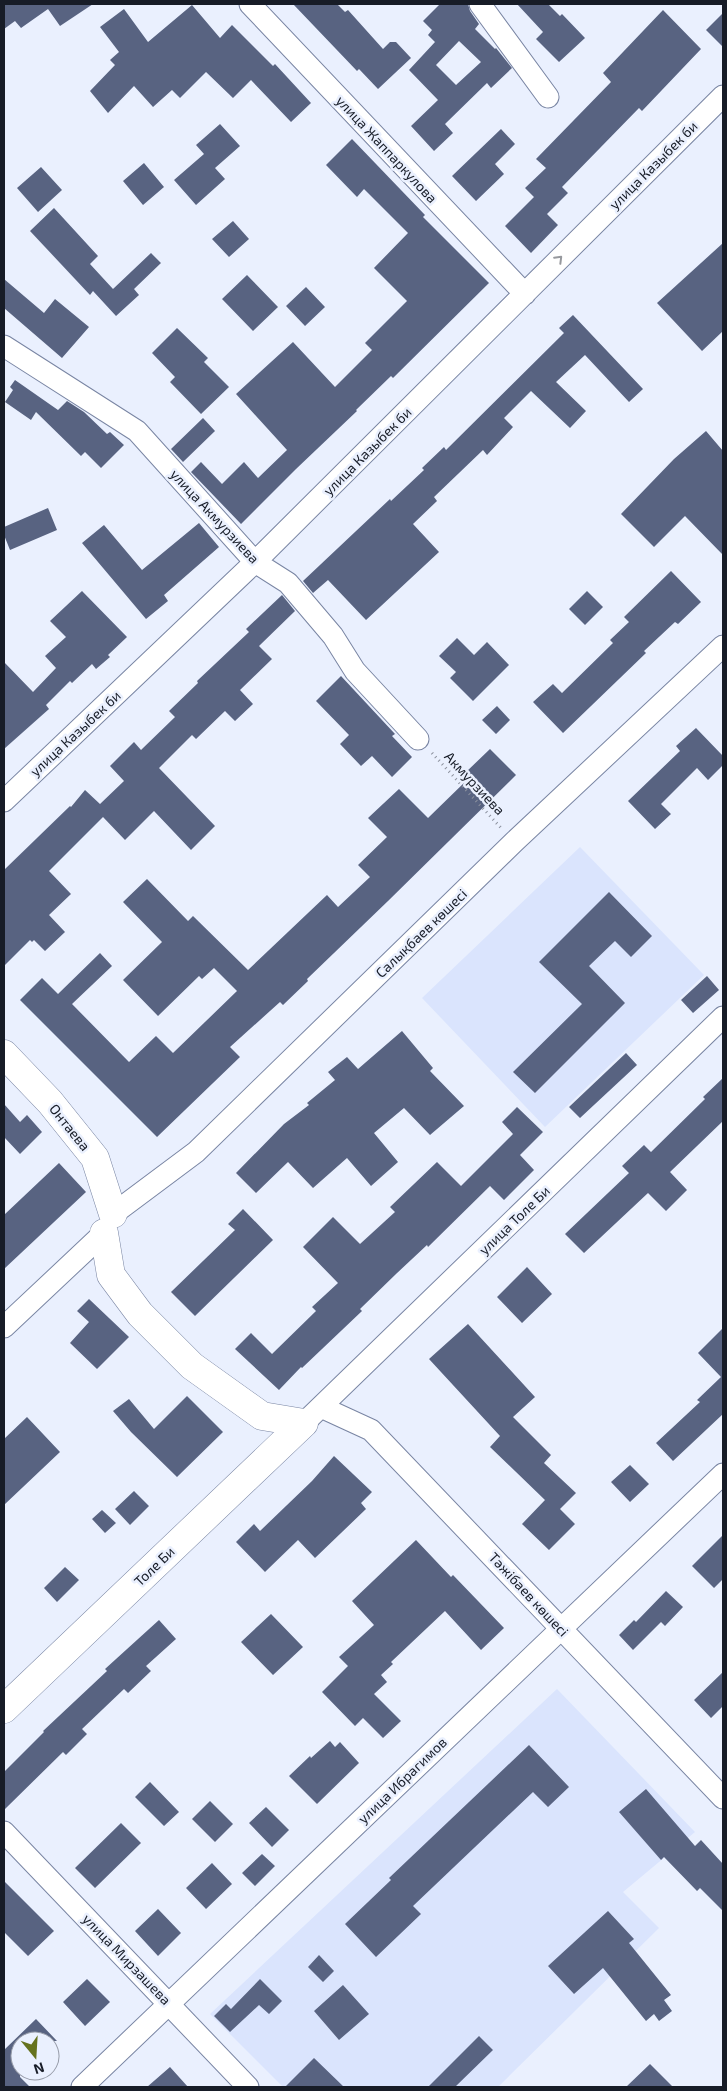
<svg xmlns="http://www.w3.org/2000/svg" width="727" height="2091" font-family="'Exo 2',sans-serif">
	<style>
		.built { fill: #dae4fd }
		.building { fill: #586381; fill-rule: evenodd }
		.lines { fill: none; stroke-linecap: round; stroke-linejoin: round }
		.minor-casing { stroke: #7985a3; stroke-width: 23 }
		.secondary-casing { stroke: #7985a3; stroke-width: 29 }
		.path { stroke: #8d929f; stroke-width: 3; stroke-dasharray: 1 4; stroke-linecap: butt }
		.minor { stroke: #fff; stroke-width: 21 }
		.secondary { stroke: #fff; stroke-width: 28 }
		.oneway { stroke: #97999e }
		.labels { text-anchor: middle; dominant-baseline: central; stroke-width: 5; stroke-linejoin: round; paint-order: stroke }
		.street-label { font-size: 14px; fill: #171c27; stroke: #eaf0fe }
	</style>
	<rect width="100%" height="100%" fill="#eaf0fe"/>
	<path class="built" d="M580 847 704 975 545 1127 422 998Z
		M557 1689 695 1832 623 1892 659 1928 498 2087H283L210 2014Z"/>
	<path class="building" d="M4 4H93L60 26 48 9 21 28 15 21 4 29Z
		M293 4H337L345 12 348 10 383 49 390 42H396L411 58 378 89 359 69 357 71Z
		M440 4H468L470 11 479 24 475 29 495 49 496 48 512 68 491 88 487 83 445 124 453 133 434 151 411 126 438 100 409 70 435 42 428 35 432 30 423 21ZM459 41 481 62 456 85 436 65Z
		M517 4H548L560 16 562 14 585 38 559 62 536 39 543 32Z
		M192 5 220 38 232 25 273 66 275 64 311 103 291 122 251 80 233 98 206 72 180 98 172 90 153 107 134 86 108 113 90 91 115 65 110 60 119 52 100 27 124 9 148 42Z
		M663 10 701 49 642 111 639 108 562 187 568 193 547 214 558 225 531 253 505 226 534 197 525 188 546 168 536 159 611 82 603 73Z
		M723 13V47L706 30Z
		M220 124 240 146 215 168 225 179 196 205 174 180 204 154 196 145Z
		M501 129 515 144 495 164 504 174 476 201 452 176Z
		M352 139 425 215 423 217 489 283 393 378 391 376 356 410 357 411 296 469 241 524 191 472 201 462 222 484 244 462 258 478 287 450 236 394 293 342 335 387 372 350 365 343 407 301 374 268 408 233 364 189 357 197 326 165Z
		M144 163 164 187 143 205 123 181Z
		M41 167 62 190 38 212 17 188Z
		M54 208 98 256 90 264 113 289 151 253 161 263 134 289 139 295 116 316 93 291 90 295 30 231Z
		M233 221 249 239 229 257 212 239Z
		M723 243V331L702 351 657 303Z
		M247 275 278 307 253 331 222 299Z
		M4 279 44 313 55 299 89 327 62 358 4 308Z
		M306 287 325 307 305 326 286 306Z
		M573 315 643 389 629 402 585 355 556 382 586 411 570 428 531 391 504 418 513 427 487 455 483 450 434 497 437 501 413 524 439 552 366 620 328 580 313 593 303 581 390 499 391 501 424 470 422 468 444 447 446 450 564 333 559 328Z
		M177 328 208 358 204 362 229 387 201 414 170 382 175 377 152 353Z
		M15 380 58 410 67 401 84 412 107 434 110 432 124 445 101 468 85 452 81 456 36 412 31 420 5 402 13 390 10 387Z
		M203 418 215 431 183 462 171 449Z
		M706 431 723 451V555L685 516 654 547 621 514 674 459Z
		M48 508 57 530 10 550 4 535V527Z
		M199 523 219 547 164 595 168 601 146 619 82 543 104 525 142 570Z
		M671 571 701 602 678 624 675 622 644 651 646 653 563 733 533 702 553 684 562 693 613 643 610 640 629 622 624 617Z
		M82 591 127 637 108 655 110 657 96 669 92 664 72 683 70 681 46 705 49 709 4 749V662L33 692 56 668 45 656 66 637 50 621Z
		M587 591 603 607 585 625 569 609Z
		M282 595 295 611 259 646 272 659 240 690 253 704 235 721 225 711 196 739 192 735 159 768 215 826 191 850 154 811 125 840 103 817 49 871 71 894 49 915 65 932 45 951 34 940 32 942 30 940 4 966V870L70 806 71 807 85 790 100 804 124 781 110 766 134 742 141 750 175 717 169 711 198 683 197 681 249 632 246 629Z
		M457 638 474 655 487 642 509 665 473 701 450 678 456 672 439 656Z
		M341 676 395 734 392 736 412 757 392 777 372 756 361 766 340 744 349 735 316 701Z
		M497 706 510 720 496 734 482 720Z
		M696 728 723 756V765L708 780 697 768 661 804 671 814 655 829 628 801 680 751 676 746Z
		M490 749 516 775 388 901 307 979 308 981 283 1005 280 1002 230 1047 240 1057 157 1137 20 1000 42 978 58 994 100 953 112 966 72 1004 129 1062 156 1036 173 1053 237 991 214 968 202 979 199 976 158 1016 123 980 162 942 123 902 147 879 188 921 193 916 248 970 327 895 338 907 370 877 358 865 387 837 368 818 399 789 428 818 468 779 464 774Z
		M609 892 652 936 631 957 615 941 589 966 625 1003 535 1093 513 1072 582 1004 539 962Z
		M707 976 719 990 693 1013 681 1000Z
		M402 1031 433 1068 430 1071 464 1106 430 1135 404 1108 374 1133 398 1162 371 1186 347 1158 313 1188 288 1162 256 1193 236 1173 284 1124 309 1105 307 1103 335 1080 328 1072 347 1057 358 1069Z
		M626 1053 637 1065 580 1118 569 1107Z
		M723 1078V1121L670 1172 687 1190 666 1211 648 1193 584 1253 565 1234 629 1173 622 1166 644 1145 651 1152 705 1099 703 1097Z
		M4 1104 20 1122 27 1115 42 1132 20 1154 4 1137Z
		M517 1107 543 1132 520 1155 534 1170 504 1200 490 1186 428 1247 427 1245 396 1274 360 1309 362 1311 302 1368 301 1367 279 1390 235 1349 251 1333 272 1354 316 1311 312 1307 338 1283 303 1247 333 1217 360 1244 395 1212 390 1207 437 1162 461 1186 513 1134 502 1122Z
		M59 1163 86 1192 4 1269V1215Z
		M243 1209 273 1240 195 1316 171 1292 235 1230 228 1224Z
		M527 1267 552 1294 522 1323 497 1297Z
		M89 1299 129 1337 97 1369 70 1343 89 1322 77 1311Z
		M468 1324 535 1397 513 1417 551 1455 544 1463 576 1493 560 1509 575 1524 549 1550 522 1524 545 1500 490 1447 500 1436 429 1359Z
		M723 1328V1414L673 1461 656 1443 700 1402 697 1400 721 1377 698 1353Z
		M187 1396 223 1432 177 1477 131 1432 113 1411 129 1399 154 1429Z
		M27 1417 60 1452 4 1505V1439Z
		M334 1456 372 1492 361 1503 366 1509 315 1558 298 1540 265 1572 236 1542 254 1524 260 1531 312 1481Z
		M630 1465 649 1484 630 1502 611 1482Z
		M134 1491 149 1506 130 1525 115 1509Z
		M102 1510 116 1523 105 1533 92 1519Z
		M723 1535V1579L714 1588 692 1566Z
		M416 1540 451 1577 453 1575 504 1628 481 1650 445 1611 391 1662 393 1664 381 1675 387 1682 374 1694 401 1721 383 1738 363 1718 355 1726 322 1692 348 1666 339 1657 374 1625 352 1601Z
		M65 1567 79 1580 57 1602 44 1588Z
		M666 1591 683 1607 665 1626 661 1622 633 1650 619 1635 634 1620 636 1622Z
		M271 1614 303 1647 273 1675 241 1642Z
		M159 1620 176 1639 146 1666 151 1671 128 1693 124 1689 82 1729 87 1734 66 1755 63 1752 4 1810V1772L44 1732 43 1731 107 1671 105 1669Z
		M723 1672V1706L711 1718 694 1700Z
		M330 1741 335 1747 340 1742 359 1763 317 1804 289 1776 310 1756 311 1758Z
		M529 1745 569 1787 548 1807 533 1792 413 1906 421 1914 376 1957 345 1924 391 1880 389 1878Z
		M150 1782 179 1812 164 1826 135 1797Z
		M646 1789 695 1846 701 1840 723 1864V1911L700 1888 697 1891 664 1857 661 1860 619 1812Z
		M210 1801 233 1824 215 1842 192 1819Z
		M266 1807 289 1830 272 1847 249 1823Z
		M121 1823 141 1843 95 1888 75 1868Z
		M262 1854 275 1866 255 1886 242 1873Z
		M212 1863 232 1884 206 1909 186 1888Z
		M4 1881 54 1931 28 1956 4 1932Z
		M158 1909 181 1933 158 1956 135 1931Z
		M608 1911 634 1939 629 1943 671 1995 664 2000 672 2011 659 2021 654 2014 646 2021 603 1968 574 1994 548 1966Z
		M319 1955 334 1971 323 1982 308 1967Z
		M87 1979 110 2002 85 2026 63 2002Z
		M260 1979 282 2001 269 2014 259 2005 230 2032 214 2016 226 2004 231 2009Z
		M343 1985 369 2014 339 2040 314 2011Z
		M36 2019 57 2041H20V2077L30 2087H4V2050Z
		M479 2036 493 2050 455 2087H428Z
		M314 2058 344 2087H285Z
		M650 2064 673 2087H626Z
		M170 2067 188 2087H147Z"/>
	<g class="lines">
		<defs>
			<path id="minor" d="M250 4 525 294
				M480 4 548 97
				M4 346 137 431 255 562 288 583 333 636 355 671 418 739
				M4 801 255 562 723 96
				M113 1214 196 1152 514 842 723 646
				M4 1327 104 1233
				M321 1407 371 1430 723 1798
				M304 1423 723 1017
				M4 1832 248 2087
				M82 2087 723 1474"/>
			<path id="secondary" d="M4 1054 50 1102 95 1158 113 1214
				M104 1233 111 1275 140 1314 192 1366 262 1416 304 1423
				M4 1709 304 1423"/>
		</defs>
		<use href="#minor" class="minor-casing"/>
		<use href="#secondary" class="secondary-casing"/>
		<path class="path" d="M432 753 502 829"/>
		<use href="#minor" class="minor"/>
		<use href="#secondary" class="secondary"/>
	</g>
	<defs><path id="oneway-chevron" d="M-2-3.5L2.5 0L-2 3.5" fill="none" stroke-width="1.6" stroke-linecap="round" stroke-linejoin="round" transform="scale(1.25)"/></defs>
	<use class="oneway" href="#oneway-chevron" transform="translate(559 259) rotate(-45)"/>
	<g class="labels">
		<g class="street-label">
			<text transform="translate(387 149) rotate(47)">улица Жаппаркулова</text>
			<text transform="translate(653 165) rotate(-45)">улица Казыбек би</text>
			<text transform="translate(367 451) rotate(-45)">улица Казыбек би</text>
			<text transform="translate(215 516) rotate(47)">улица Акмурзиева</text>
			<text transform="translate(75 733) rotate(-43)">улица Казыбек би</text>
			<text transform="translate(475 783) rotate(47)">Акмурзиева</text>
			<text transform="translate(421 933) rotate(-44)">Салықбаев көшесі</text>
			<text transform="translate(70 1127) rotate(51)">Онтаева</text>
			<text transform="translate(514 1220) rotate(-44)">улица Толе Би</text>
			<text transform="translate(154 1566) rotate(-44)">Толе Би</text>
			<text transform="translate(529 1594) rotate(47)">Тәжібаев көшесі</text>
			<text transform="translate(402 1780) rotate(-44)">улица Ибрагимов</text>
			<text transform="translate(127 1959) rotate(46)">улица Мирзашева</text>
		</g>
	</g>
	<rect width="727" height="2091" fill="none" stroke="#171c27" stroke-width="10"/>
	<g transform="translate(35 2056) rotate(162)"><circle r="24" fill="#eaf0fe" stroke="#969ba8"/>
	<path d="M0-4L9 19L0 12L-9 19Z" fill="#65721d"/>
	<text y="-8" font-size="14" font-weight="bold" text-anchor="middle" fill="#171c27">N</text>
	</g>
</svg>
